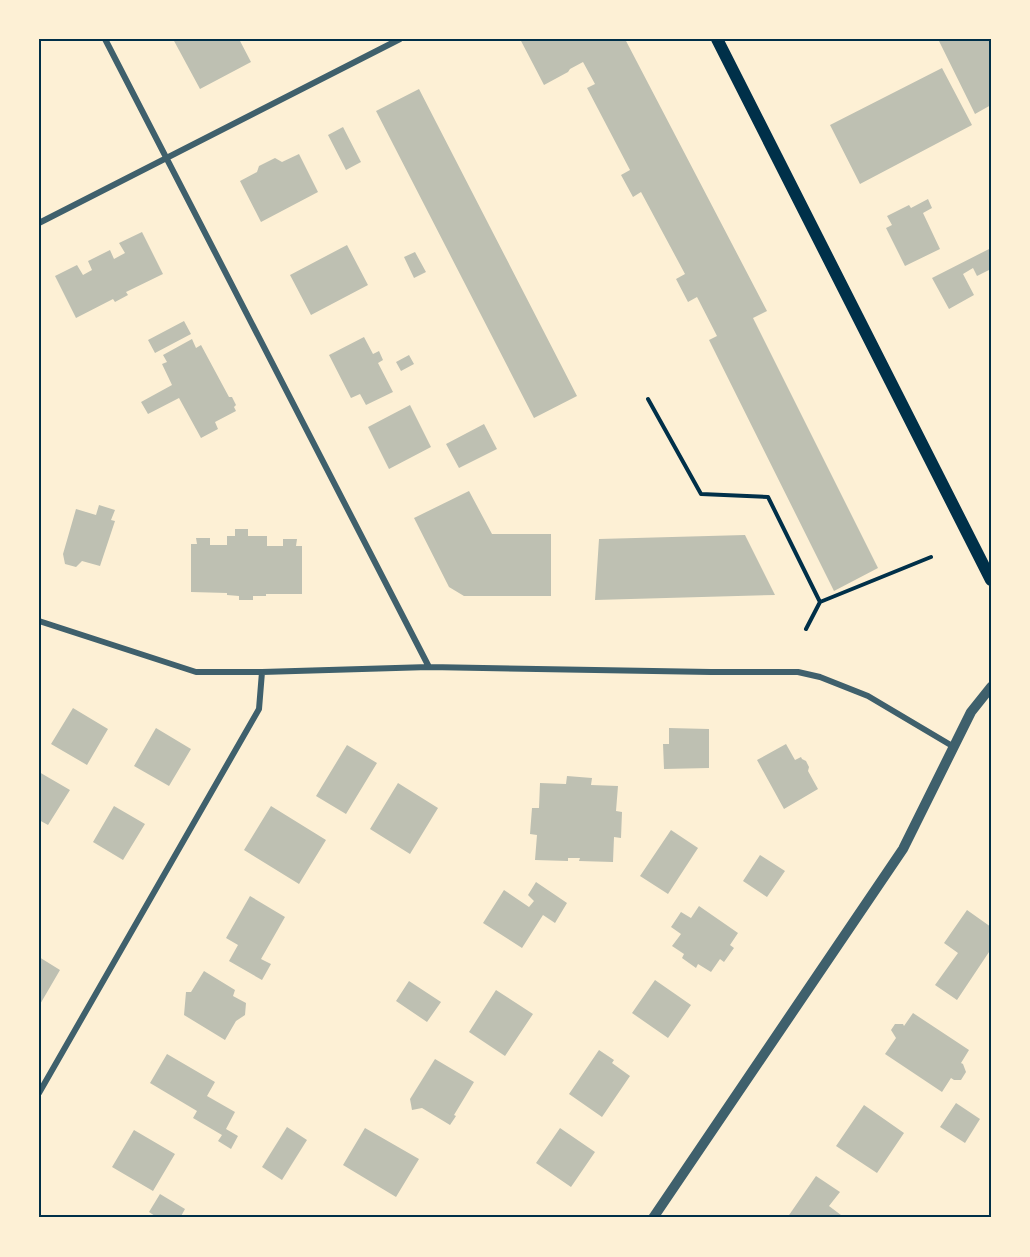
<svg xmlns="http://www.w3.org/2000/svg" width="1030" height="1257" font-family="'Work Sans',sans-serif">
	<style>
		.building { fill: #bec0b2 }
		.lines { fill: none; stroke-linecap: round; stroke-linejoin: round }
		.path { stroke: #003049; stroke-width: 4 }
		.minor { stroke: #3f606c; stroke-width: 6 }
		.tertiary { stroke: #3f606c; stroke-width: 10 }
		.secondary { stroke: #003049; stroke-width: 12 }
		.neatline { fill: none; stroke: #003049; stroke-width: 2 }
	</style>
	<rect width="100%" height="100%" fill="#fdf0d5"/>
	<path class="building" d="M173 39H239L251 62 200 89Z
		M520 39H625L767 311 753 318 878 568 834 591 709 340 717 336 697 297 688 302 676 279 685 274 641 192 633 197 621 175 630 170 587 88 595 84 583 62 570 69 568 72 544 85Z
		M938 39H991V105L975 114Z
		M942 68 972 125 860 184 830 125Z
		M419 89 577 396 534 418 376 111Z
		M343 127 361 162 346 170 328 135Z
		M299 154 318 192 261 222 240 181 257 172 259 166 275 158 282 162Z
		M928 199 932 208 923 213 940 249 905 266 886 228 892 225 887 216 909 205 911 208Z
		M142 232 163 274 126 292 128 295 115 302 113 299 76 318 55 276 77 265 83 275 92 270 88 261 110 250 114 259 125 253 119 243Z
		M347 245 368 285 311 315 290 275Z
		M991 248V269L977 276 973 268 963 274 974 295 949 309 932 278Z
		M415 252 426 272 414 278 404 257Z
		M184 321 191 334 155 353 148 340Z
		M364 337 373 354 379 351 383 360 378 363 393 392 366 405 360 394 351 398 329 355Z
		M192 339 196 348 201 345 229 397H232L236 405 234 407 236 411 215 422 218 429 201 438 179 398 148 414 141 402 172 385 162 364 167 362 163 355Z
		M409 355 414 364 401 371 396 362Z
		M410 405 431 447 389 469 368 427Z
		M484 424 497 449 459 468 446 444Z
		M469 491 492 534H551V596H464L449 587 414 518Z
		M99 505 115 510 111 520 115 521 100 566 82 561 76 567 65 564 63 554 76 509 96 515Z
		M235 529H248V536H267V546H283V539H297L296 546H302V594H266V596H253V600H239V596L227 595V593L191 592V544H197L196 538H210V545H227V536H235Z
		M745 535 775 595 595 600 599 539Z
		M73 708 108 729 87 765 51 744Z
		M156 728 191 749 169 786 134 766Z
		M669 728 709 729V768L664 769 663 744H669Z
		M786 744 795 760 801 757 802 759 806 761 809 767 808 771 818 789 784 809 757 760Z
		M347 745 377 763 346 814 316 796Z
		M39 772 70 790 48 825 39 820Z
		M567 776 592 778 591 785 618 786 616 811 622 812 621 838 614 837 613 862 579 861 580 858H568V861L535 860 537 835 530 834 532 808H539L540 783 566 784Z
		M398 783 438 808 410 854 370 829Z
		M114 806 145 824 123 860 93 842Z
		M271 806 326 840 299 884 244 850Z
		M671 830 698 848 668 894 640 876Z
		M760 855 785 871 767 897 743 881Z
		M536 882 567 903 555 923 543 915 522 948 483 923 504 890 529 907 534 901 528 895Z
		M250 896 285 917 261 959 271 964 262 980 229 961 238 945 226 938Z
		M699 906 738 933 730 945 734 948 724 962 720 959 711 972 698 964 696 968 682 958 684 954 672 946 681 934 671 927 681 912 691 918Z
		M967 910 991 927V949L957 1000 935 985 958 953 944 943Z
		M39 957 60 970 39 1006Z
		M204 971 235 990 233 996 246 1003 245 1015 236 1021 225 1040 184 1015 186 992H191Z
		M655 980 691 1005 668 1038 632 1013Z
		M409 981 441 1002 427 1022 396 1001Z
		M496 990 533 1014 505 1056 469 1032Z
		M913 1013 969 1050 961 1063 963 1064 966 1072 961 1080H954L951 1078 942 1092 885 1054 896 1038 891 1030 895 1024H903L904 1026Z
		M599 1050 614 1060 612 1063 630 1076 602 1117 569 1094Z
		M167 1054 215 1082 207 1096 235 1112 226 1129 238 1136 231 1149 218 1141 222 1135 193 1118 197 1111 150 1083Z
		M435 1059 474 1082 454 1115 456 1116 450 1125 422 1108 412 1110 410 1099Z
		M956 1103 980 1119 965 1143 940 1127Z
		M864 1105 904 1133 877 1173 836 1146Z
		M287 1127 307 1140 282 1180 262 1167Z
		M365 1128 419 1159 396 1197 343 1165Z
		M560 1128 595 1152 571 1187 536 1163Z
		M134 1130 175 1154 153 1191 112 1167Z
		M816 1176 840 1192 829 1206 841 1215 839 1218H787Z
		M160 1194 185 1209 180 1218H158L149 1212Z"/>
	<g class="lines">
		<path class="path" d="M648 399 701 494 768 497 820 602 806 629
			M820 602 931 557"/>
		<path class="minor" d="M105 39 429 667
			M39 223 400 39
			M39 621 196 672H262L429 667 711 672H798L820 677 868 696 954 747
			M39 1093 259 709 262 672"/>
		<path class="tertiary" d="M653 1218 903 849 971 712 991 687"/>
		<path class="secondary" d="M717 39 991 580"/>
	</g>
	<rect width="1030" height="1257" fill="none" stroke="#fdf0d5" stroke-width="81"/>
	<rect x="40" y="40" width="950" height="1176" class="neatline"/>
</svg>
